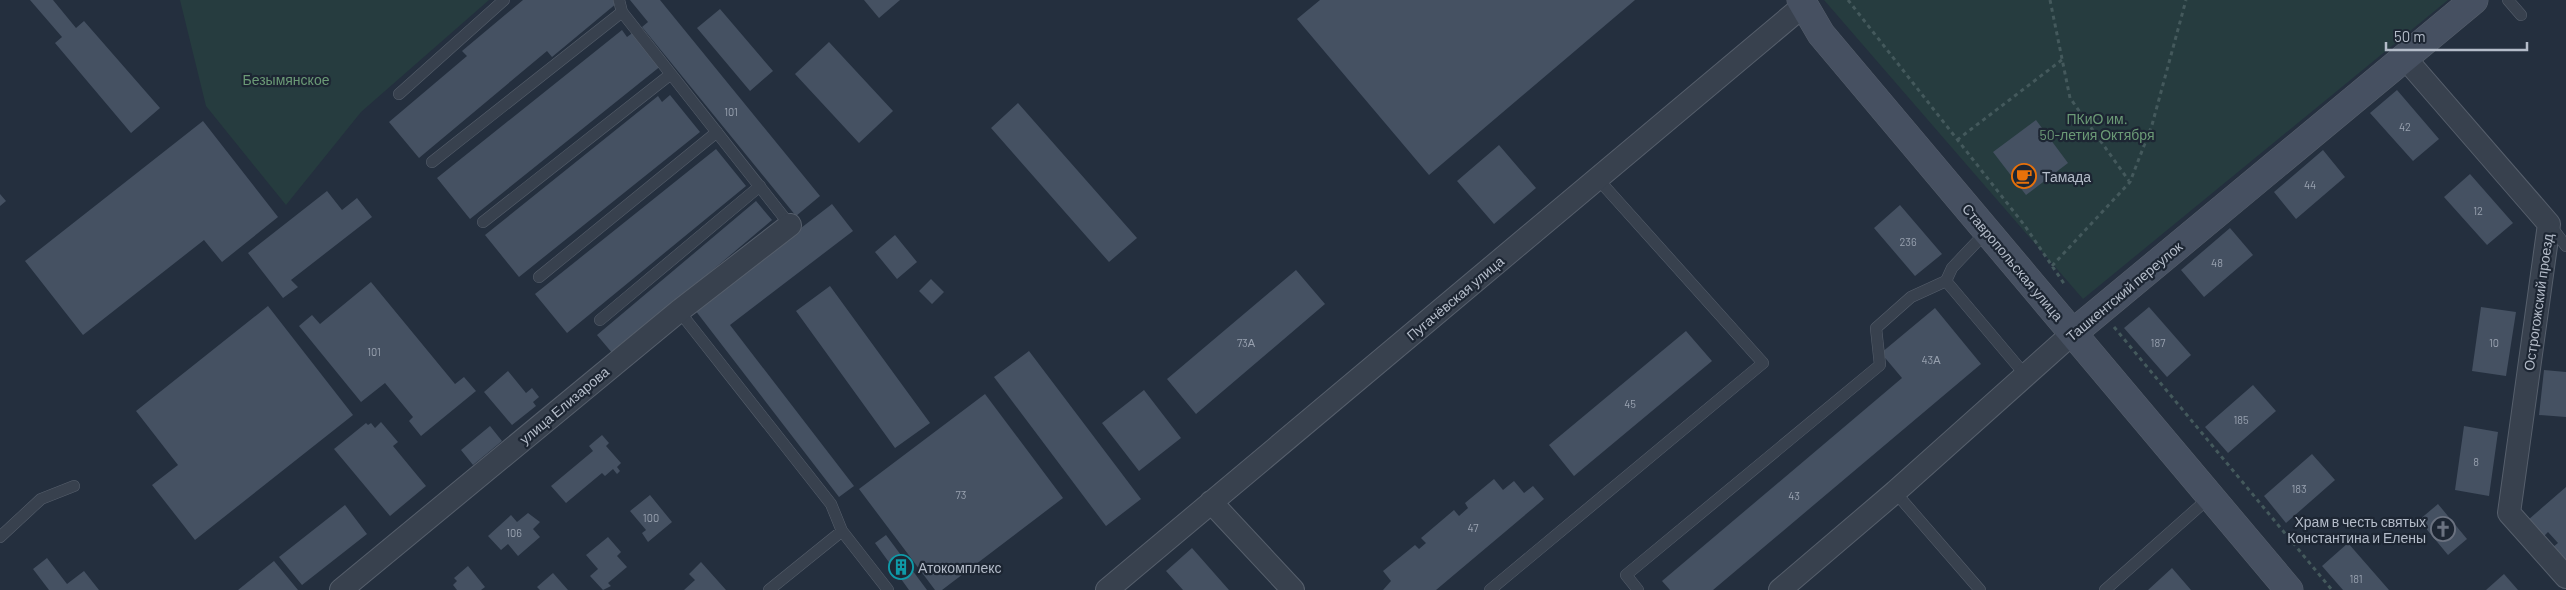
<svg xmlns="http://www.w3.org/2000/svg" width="2566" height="590" font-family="Barlow,sans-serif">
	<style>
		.green { fill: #263c3f }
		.building { fill: #455162 }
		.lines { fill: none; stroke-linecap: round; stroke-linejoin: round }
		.lane-casing { stroke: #565f6c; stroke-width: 12 }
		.street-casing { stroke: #565f6c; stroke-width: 24 }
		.secondary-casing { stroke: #565f6c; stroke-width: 29 }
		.path { stroke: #44595c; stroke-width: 3; stroke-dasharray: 4 4; stroke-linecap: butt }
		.lane { stroke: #38414e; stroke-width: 11 }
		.street { stroke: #38414e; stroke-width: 22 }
		.secondary { stroke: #465061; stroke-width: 28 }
		.labels { text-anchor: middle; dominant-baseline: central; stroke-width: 4.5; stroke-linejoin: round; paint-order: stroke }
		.number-label { font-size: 11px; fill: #98a1af }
		.park-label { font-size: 14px; fill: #6b9a76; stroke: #1d2633 }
		.poi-label { font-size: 14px; fill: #b4bcc9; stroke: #1d2633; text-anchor: start }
		.street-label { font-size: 14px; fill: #b4bcc9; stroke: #1d2633 }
	</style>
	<rect width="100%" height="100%" fill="#242f3e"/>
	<path class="green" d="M180 0H489L361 112 286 205 206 106Z
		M1824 0H2448L2083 299Z"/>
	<path class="building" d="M30 0H53L76 28 84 21 160 108 131 133 55 43 62 37Z
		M523 0H615L617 3 552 57 547 51 419 158 389 122 467 56 462 51Z
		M630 0H660L820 196 796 216 642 27 648 22Z
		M864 0H900L879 18Z
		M1320 0H1635L1429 175 1297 19Z
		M720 9 773 71 750 91 697 28Z
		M622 30 627 37 635 31 662 65 470 219 437 178Z
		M829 42 893 111 859 143 795 74Z
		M2397 90 2439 139 2413 161 2370 113Z
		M670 95 700 132 519 277 485 235 658 96 662 102Z
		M1018 103 1137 238 1109 262 991 128Z
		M2036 120 2068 163 2026 195 1993 152Z
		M203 121 278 217 222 262 204 240 83 335 25 261Z
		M1499 145 1536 188 1494 224 1457 181Z
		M716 149 746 186 567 333 535 294Z
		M2323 150 2345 177 2296 219 2274 192Z
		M2470 174 2513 223 2487 245 2444 197Z
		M327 191 342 210 357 198 372 217 291 280 298 287 283 298 248 253Z
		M0 194 6 201 0 206Z
		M756 201 772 220 613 354 597 335Z
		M832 204 853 231 730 325 854 486 839 497 695 310Z
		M1900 205 1942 254 1915 276 1874 228Z
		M2230 228 2253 255 2204 297 2181 270Z
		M895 235 917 262 897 279 875 252Z
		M1296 270 1325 304 1196 414 1167 379Z
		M931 279 944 292 932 304 919 291Z
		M371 282 455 384 464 377 476 391 421 436 409 421 413 417 385 383 361 402 299 326 312 315 320 324Z
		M830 286 930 423 895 448 796 311Z
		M268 306 353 415 195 540 152 485 178 465 136 411Z
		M2149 307 2191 355 2167 377 2124 328Z
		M2481 307 2516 312 2506 376 2472 371Z
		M1935 308 1981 364 1713 590H1670L1662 581 1902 378 1881 353Z
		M1686 331 1712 361 1574 476 1549 445Z
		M1029 351 1141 499 1106 526 994 377Z
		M2544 370 2566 372V417L2539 415Z
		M508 371 526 393 532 388 539 397 533 402 536 406 512 425 484 392Z
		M2253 385 2276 411 2228 453 2205 427Z
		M1144 390 1181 438 1139 471 1102 423Z
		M985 394 1063 498 942 590H935L859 489Z
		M381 422 398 442 393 446 426 486 390 516 334 449 366 423 368 425 371 423 375 428Z
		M490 426 502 441 473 465 461 450Z
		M2464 426 2498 432 2489 496 2455 490Z
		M602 435 609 443 606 446 621 463 617 467 620 471 617 474 613 469 605 476 602 473 566 503 551 486 593 451 589 446Z
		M2312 454 2335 480 2286 523 2264 496Z
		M1494 479 1503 490 1514 481 1524 493 1533 486 1544 499 1436 590H1383L1391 581 1383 571 1415 545 1419 549 1426 543 1421 538 1454 510 1459 516 1468 508 1465 503Z
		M2566 487V561L2553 547 2558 543 2548 532 2543 537 2528 520Z
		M650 495 672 522 648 542 642 533 646 530 630 511Z
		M2438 504 2467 539 2448 555 2419 520Z
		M345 505 367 534 302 585 279 557Z
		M528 513 540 522 533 529 540 537 518 556 508 544 501 550 488 536 511 515 517 522Z
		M886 535 927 590H909L875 543Z
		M608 537 621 552 617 556 627 567 608 583 611 586 603 590 590 576 598 569 586 555Z
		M2348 543 2389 590H2343L2322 566Z
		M1192 548 1229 590H1183L1166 571Z
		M47 558 67 584 84 571 99 590H49L33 569Z
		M274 561 298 590H238Z
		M701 562 726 590H684L695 580 689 574Z
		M468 566 485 587 481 590H457L453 585 457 581 454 578Z
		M2172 568 2191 590H2148Z
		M553 573 568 590H540L537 587Z
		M2504 574 2518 590H2486Z"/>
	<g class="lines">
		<defs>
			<path id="lane" d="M619 0 622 12 790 225
				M2508 0 2521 15
				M399 94 504 0
				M432 162 622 12
				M483 222 671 74
				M2550 225 2566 246
				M539 277 717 132
				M1946 281 2027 377
				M679 311 831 504 842 531 888 590
				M600 320 760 186
				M1895 492 1980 590
				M0 537 41 499 74 486
				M769 590 842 531
				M1490 590 1763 363 1597 178
				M1638 590 1626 575 1880 365 1876 328 1911 297 1946 281 1952 268 1987 231
				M2105 590 2210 497"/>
			<path id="street" d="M2405 58 2549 224 2509 513 2566 577
				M1211 502 1293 590
				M341 590 679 311 790 225
				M1107 590 1803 6
				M1780 590 1895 492 2073 333"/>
			<path id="secondary" d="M1801 0 1821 34 2289 590
				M2073 333 2474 0"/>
		</defs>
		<use href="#lane" class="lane-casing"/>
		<use href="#street" class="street-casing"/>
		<use href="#secondary" class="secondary-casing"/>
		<path class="path" d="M1848 0 2025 226 2065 285
			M2050 0 2070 98 2129 181
			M1957 140 2063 59
			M2052 266 2130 182 2152 125 2186 0
			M2114 327 2332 590"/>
		<use href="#lane" class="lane"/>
		<use href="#street" class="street"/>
		<use href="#secondary" class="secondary"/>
	</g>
	<defs>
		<symbol id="cafe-ring" viewBox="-11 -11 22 22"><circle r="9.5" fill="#1d2633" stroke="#e8710a" stroke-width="1.5"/><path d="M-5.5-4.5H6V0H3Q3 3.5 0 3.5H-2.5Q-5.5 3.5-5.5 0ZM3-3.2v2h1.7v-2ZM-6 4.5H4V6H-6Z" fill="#e8710a"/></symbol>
		<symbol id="church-ring" viewBox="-11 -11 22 22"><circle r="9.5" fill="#1d2633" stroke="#6b7280" stroke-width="1.5"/><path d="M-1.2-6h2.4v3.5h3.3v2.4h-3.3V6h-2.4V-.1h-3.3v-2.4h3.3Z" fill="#6b7280"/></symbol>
		<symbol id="building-ring" viewBox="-11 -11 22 22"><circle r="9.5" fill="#1d2633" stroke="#0f9aa8" stroke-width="1.5"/><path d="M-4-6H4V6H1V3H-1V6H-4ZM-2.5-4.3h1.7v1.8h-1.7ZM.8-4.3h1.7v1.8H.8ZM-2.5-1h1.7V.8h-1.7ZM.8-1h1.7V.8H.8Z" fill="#0f9aa8"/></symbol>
	</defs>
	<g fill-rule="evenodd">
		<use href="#cafe-ring" x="2010" y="162" width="28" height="28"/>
		<use href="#church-ring" x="2429" y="515" width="28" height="28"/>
		<use href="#building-ring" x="887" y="553" width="28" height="28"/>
	</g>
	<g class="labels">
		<g class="number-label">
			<text x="731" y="111">101</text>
			<text x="2405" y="126">42</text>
			<text x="2310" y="184">44</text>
			<text x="2478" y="210">12</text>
			<text x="1908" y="241">236</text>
			<text x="2217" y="262">48</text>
			<text x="1246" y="342">73А</text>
			<text x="2158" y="342">187</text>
			<text x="2494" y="342">10</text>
			<text x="374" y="351">101</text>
			<text x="1931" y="359">43А</text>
			<text x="1630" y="403">45</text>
			<text x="2241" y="419">185</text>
			<text x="2476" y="461">8</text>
			<text x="2299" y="488">183</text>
			<text x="961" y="494">73</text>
			<text x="1794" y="495">43</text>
			<text x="651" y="517">100</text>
			<text x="1473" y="527">47</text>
			<text x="514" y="532">106</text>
			<text x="2356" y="578">181</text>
		</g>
		<g class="park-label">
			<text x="286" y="79">Безымянское</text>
			<text x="2097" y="118">ПКиО им.<tspan x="2097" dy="16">50-летия Октября</tspan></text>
		</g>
		<g class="poi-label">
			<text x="2042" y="176">Тамада</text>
			<text x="2426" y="521" text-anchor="end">Храм в честь святых<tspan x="2426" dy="16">Константина и Елены</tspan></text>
			<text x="918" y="567">Атокомплекс</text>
		</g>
		<g class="street-label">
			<text transform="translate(2013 262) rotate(50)">Ставропольская улица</text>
			<text transform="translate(2124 291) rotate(-40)">Ташкентский переулок</text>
			<text transform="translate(1455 298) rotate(-40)">Пугачёвская улица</text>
			<text transform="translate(2538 302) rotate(-82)">Острогожский проезд</text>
			<text transform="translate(564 405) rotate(-40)">улица Елизарова</text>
		</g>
	</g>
	<path d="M2386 42v8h141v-8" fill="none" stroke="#b4bcc9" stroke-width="2.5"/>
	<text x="2394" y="42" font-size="15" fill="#b4bcc9" stroke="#1d2633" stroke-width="4" paint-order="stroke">50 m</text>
</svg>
